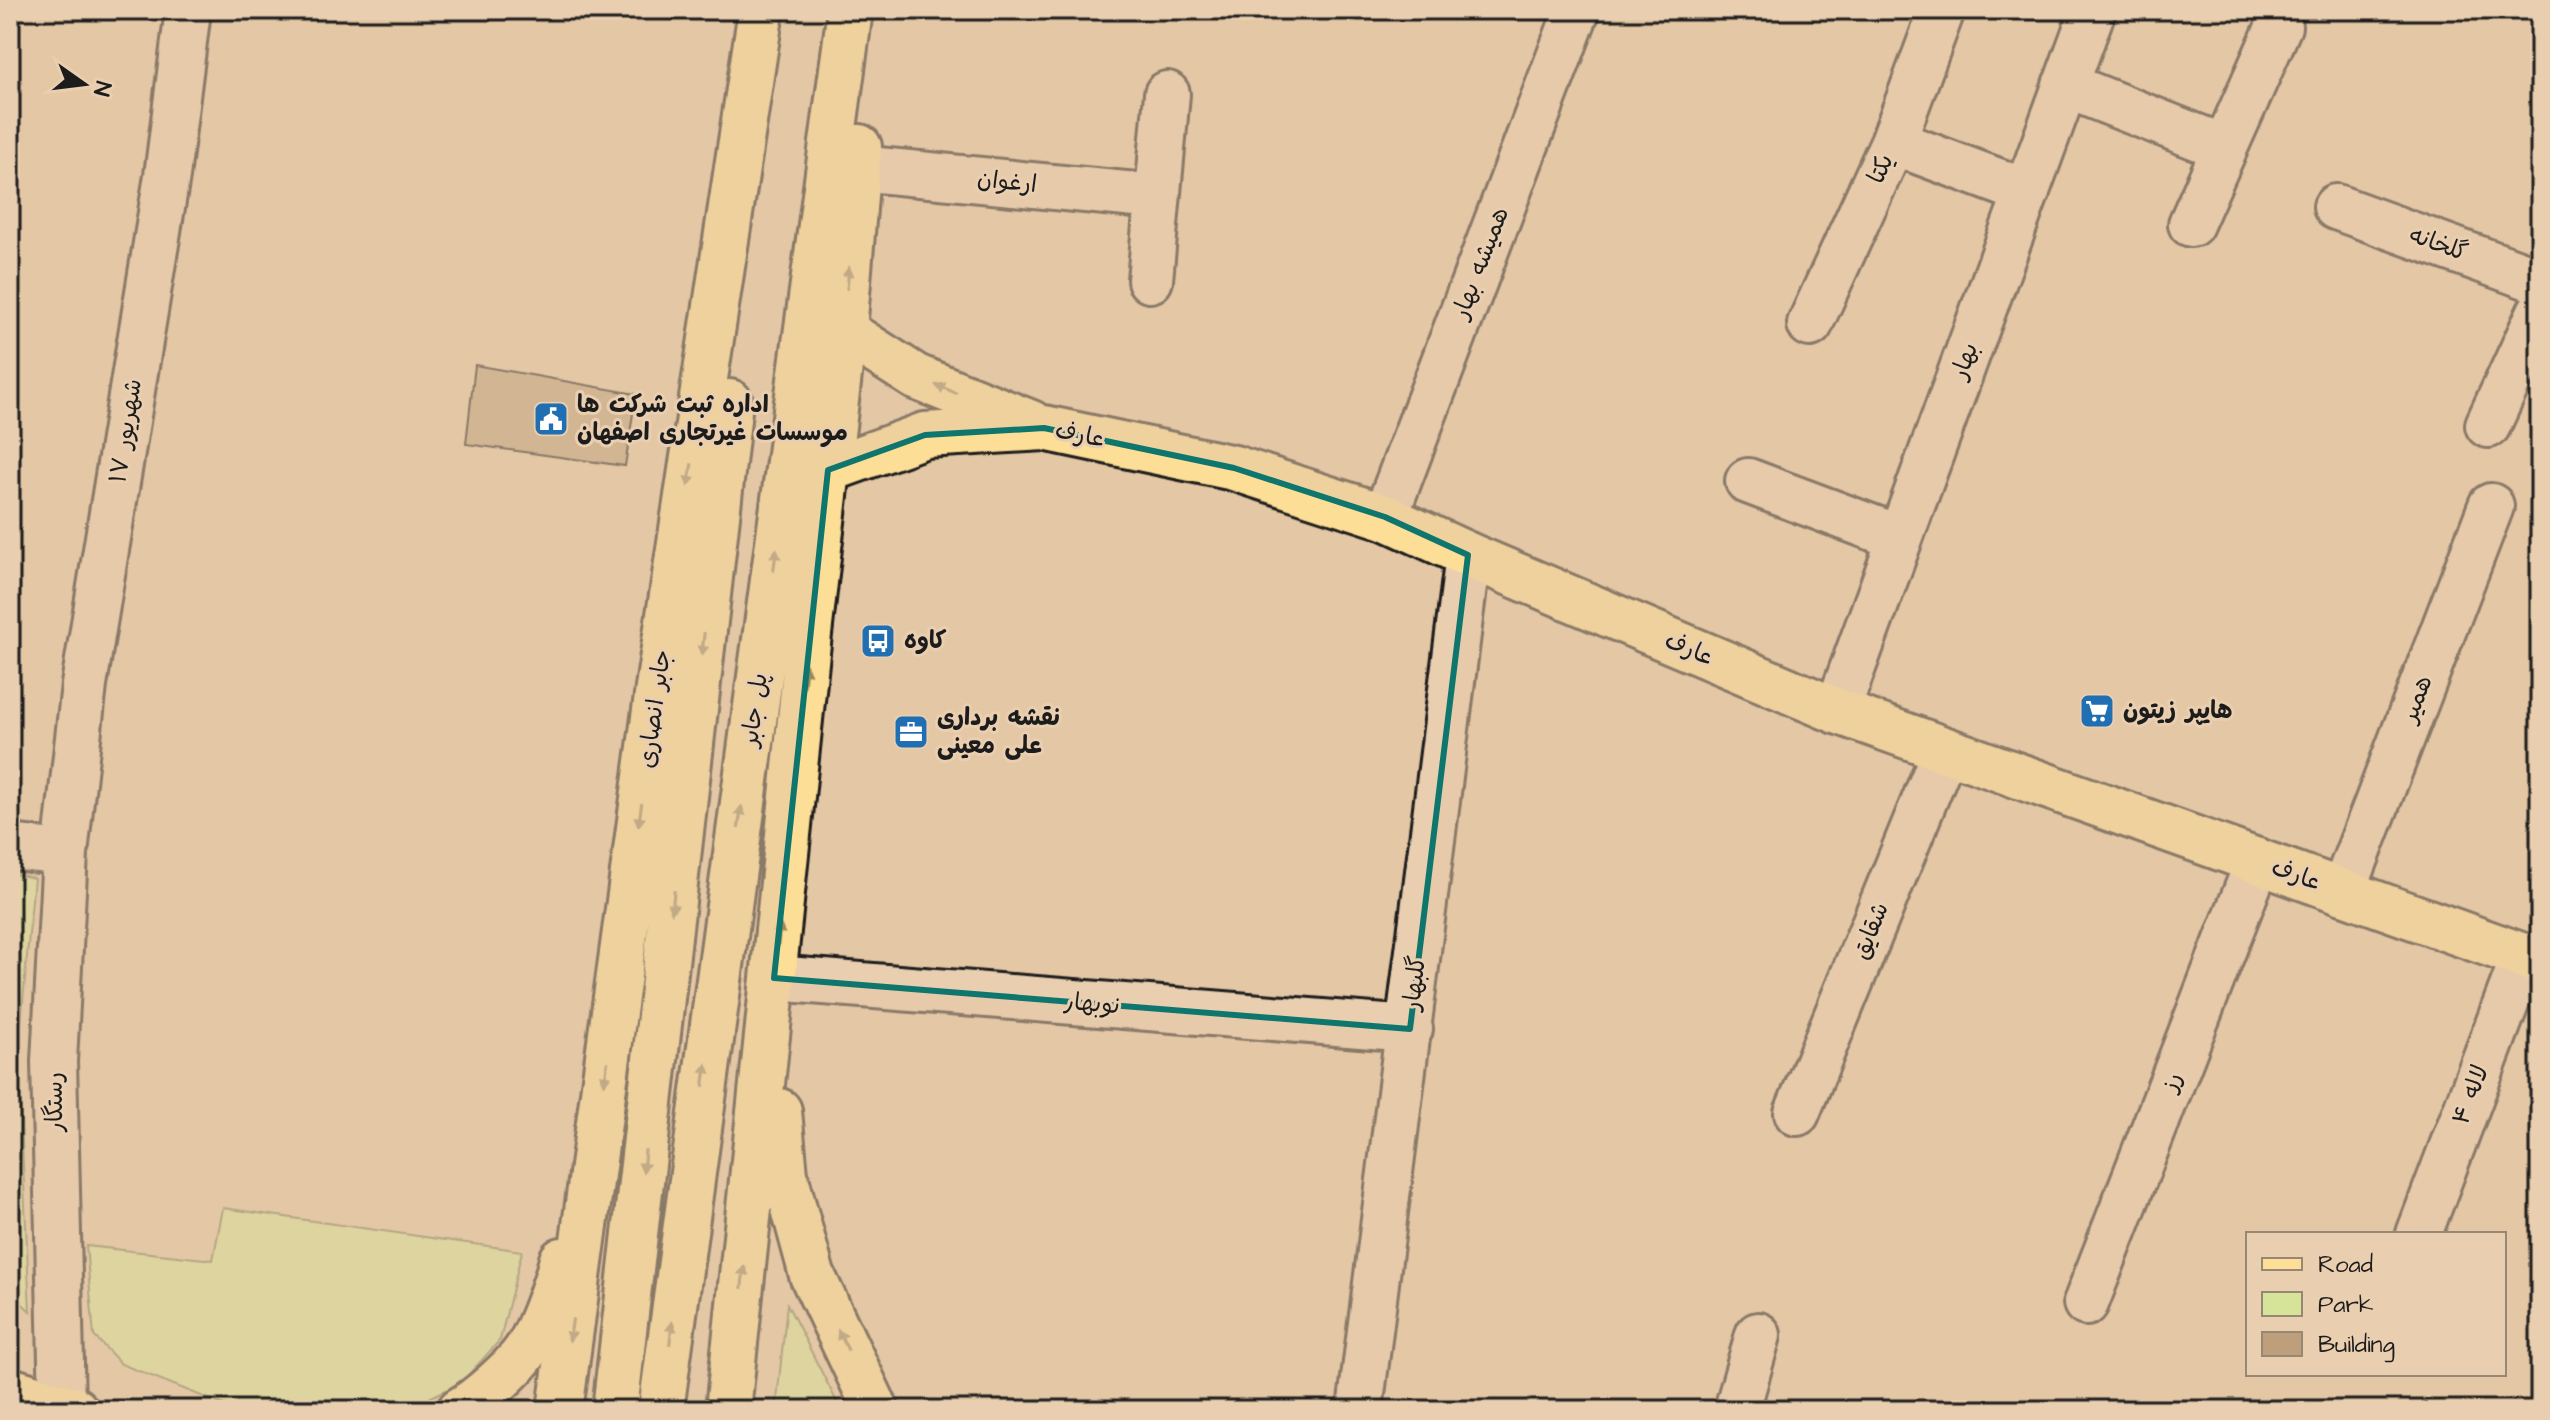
<svg xmlns="http://www.w3.org/2000/svg" width="2550" height="1420" font-family="'Architects Daughter','Playpen Sans Arabic',sans-serif">
	<style>
		.green { fill: #d5e498; stroke: #78805a; stroke-width: 2 }
		.building { fill: #bda07b; stroke: #1c1c1c; stroke-width: 2 }
		.lines { fill: none; stroke-linecap: round; stroke-linejoin: round }
		.minor-casing { stroke: #1c1c1c; stroke-width: 50 }
		.major-casing { stroke: #1c1c1c; stroke-width: 50 }
		.minor { stroke: #e9ceb0; stroke-width: 44 }
		.major { stroke: #fdde96; stroke-width: 44 }
		.oneway { fill: #98875f }
		.marked { fill: none; stroke: #0f766e; stroke-width: 6; stroke-linejoin: round }
		.labels { text-anchor: middle; dominant-baseline: central; stroke-width: 6; stroke-linejoin: round; paint-order: stroke }
		.street-label { font-size: 24px; fill: #1c1c1c; stroke: #e9ceb0 }
		.poi-label { font-size: 24px; font-weight: bold; fill: #1c1c1c; stroke: #e9ceb0; text-anchor: start }
	</style>
	<rect width="100%" height="100%" fill="#e4c7a5"/>
	<filter id="ink" filterUnits="userSpaceOnUse"><feTurbulence type="fractalNoise" baseFrequency=".0125" numOctaves="2"/><feDisplacementMap in="SourceGraphic" scale="16" xChannelSelector="R" yChannelSelector="G"/><feConvolveMatrix kernelMatrix="1 2 1 2 8 2 1 2 1" color-interpolation-filters="sRGB"/></filter>
	<g filter="url(#ink)">
		<path class="green" d="M10 873 34 878 18 1057 30 1311 10 1292Z
			M223 1208 522 1251 500 1340 462 1382 405 1410H250L224 1405 121 1364 94 1336 86 1246 213 1260Z
			M787 1304 841 1410H776Z"/>
		<path class="building" d="M475 365 636 394 625 466 466 444Z"/>
		<g class="lines">
			<defs>
				<path id="minor" d="M2065 85 2225 148
					M1893 142 2027 192
					M857 168 1157 197
					M2336 207 2540 281
					M2191 224 2279 26
					M1150 280 1167 94
					M1810 324 1893 142 1942 10
					M2488 425 2540 312
					M1748 481 1900 538
					M1385 517 1577 10
					M1837 711 2093 10
					M10 847 65 853 54 1061 62 1406
					M65 853 84 685 167 176 188 10
					M2343 892 2491 506
					M774 978 1410 1029
					M1797 1113 1945 750
					M2419 1234 2524 956
					M2086 1303 2258 861
					M1360 1410 1468 555
					M1737 1410 1758 1335"/>
				<path id="major" d="M844 331 916 377 1031 423
					M828 470 925 435 1044 428 1234 468 1385 517 1468 555 1837 711 2540 962
					M779 1111 785 1175 812 1275 876 1410
					M10 1390 75 1410
					M460 1410C478 1400 513 1369 525 1352 539 1333 556 1284 562 1260
					M560 1410 659 681 761 10
					M615 1410 730 402
					M661 1410 850 10
					M728 1410 808 643 844 331 859 147"/>
			</defs>
			<use href="#minor" class="minor-casing"/>
			<use href="#major" class="major-casing"/>
			<use href="#minor" class="minor"/>
			<use href="#major" class="major"/>
		</g>
		<defs><path id="oneway-solid" d="M-6-.8H1V-3.2L6.5 0L1 3.2V.8H-6Z" transform="scale(2)"/></defs>
		<g class="oneway">
			<use href="#oneway-solid" transform="translate(848 278) rotate(-85)"/>
			<use href="#oneway-solid" transform="translate(946 389) rotate(-158)"/>
			<use href="#oneway-solid" transform="translate(690 475) rotate(99)"/>
			<use href="#oneway-solid" transform="translate(775 560) rotate(-82)"/>
			<use href="#oneway-solid" transform="translate(703 644) rotate(96)"/>
			<use href="#oneway-solid" transform="translate(805 676) rotate(-84)"/>
			<use href="#oneway-solid" transform="translate(640 815) rotate(98)"/>
			<use href="#oneway-solid" transform="translate(740 817) rotate(-82)"/>
			<use href="#oneway-solid" transform="translate(673 902) rotate(96)"/>
			<use href="#oneway-solid" transform="translate(779 935) rotate(-84)"/>
			<use href="#oneway-solid" transform="translate(606 1073) rotate(98)"/>
			<use href="#oneway-solid" transform="translate(705 1075) rotate(-82)"/>
			<use href="#oneway-solid" transform="translate(644 1161) rotate(96)"/>
			<use href="#oneway-solid" transform="translate(743 1277) rotate(-84)"/>
			<use href="#oneway-solid" transform="translate(571 1330) rotate(98)"/>
			<use href="#oneway-solid" transform="translate(671 1333) rotate(-83)"/>
			<use href="#oneway-solid" transform="translate(843 1340) rotate(-116)"/>
		</g>
	</g>
	<path d="M0 0H2550V1420H0ZM1044 428 1234 468 1385 517 1468 555 1410 1029 774 978 828 470 925 435Z" fill="#e4c7a5" fill-opacity=".55" fill-rule="evenodd"/>
	<path class="marked" d="M1044 428 1234 468 1385 517 1468 555 1410 1029 774 978 828 470 925 435Z"/>
	<defs>
		<symbol id="civic-square" viewBox="-11 -11 22 22"><rect x="-9" y="-9" width="18" height="18" rx="4" fill="#1f6fb2" stroke="#e9ceb0"/><path d="M-.6-6.5H3V-4.5H.6V-3L4-1V1h2V6H-6V1h2V-1L-.6-3ZM-1.2 2.5V6h2.4V2.5Z" fill="#fff"/></symbol>
		<symbol id="bus-square" viewBox="-11 -11 22 22"><rect x="-9" y="-9" width="18" height="18" rx="4" fill="#1f6fb2" stroke="#e9ceb0"/><path d="M-5-6H5V4H4V6H2V4H-2V6H-4V4H-5ZM-3.5-4V0h7V-4ZM-3.5 1.2v1.5H-2V1.2ZM2 1.2v1.5H3.5V1.2Z" fill="#fff"/></symbol>
		<symbol id="supermarket-square" viewBox="-11 -11 22 22"><rect x="-9" y="-9" width="18" height="18" rx="4" fill="#1f6fb2" stroke="#e9ceb0"/><path d="M-6-5.5h2.5l.6 2H6L4.5 2H-2.5L-4.4-4H-6ZM-1.5 3.2a1.3 1.3 0 1 0 .1 0ZM3 3.2a1.3 1.3 0 1 0 .1 0Z" fill="#fff"/></symbol>
		<symbol id="office-square" viewBox="-11 -11 22 22"><rect x="-9" y="-9" width="18" height="18" rx="4" fill="#1f6fb2" stroke="#e9ceb0"/><path d="M-6-3h4V-5.5h4V-3h4V5H-6ZM-1-4.5V-3h2v-1.5ZM-6 0V1H6V0Z" fill="#fff"/></symbol>
	</defs>
	<g fill-rule="evenodd">
		<use href="#civic-square" x="531" y="399" width="40" height="40"/>
		<use href="#bus-square" x="858" y="621" width="40" height="40"/>
		<use href="#supermarket-square" x="2077" y="691" width="40" height="40"/>
		<use href="#office-square" x="891" y="712" width="40" height="40"/>
	</g>
	<g class="labels">
		<g class="street-label">
			<text transform="translate(1881 169) rotate(-65)">یکتا</text>
			<text transform="translate(1007 182) rotate(6)">ارغوان</text>
			<text transform="translate(2438 244) rotate(20)">گلخانه</text>
			<text transform="translate(1481 263) rotate(-69)">همیشه بهار</text>
			<text transform="translate(1965 361) rotate(-70)">بهار</text>
			<text transform="translate(126 431) rotate(-81)">۱۷ شهریور</text>
			<text transform="translate(1080 435) rotate(12)">عارف</text>
			<text transform="translate(1689 649) rotate(23)">عارف</text>
			<text transform="translate(2417 699) rotate(-69)">همیر</text>
			<text transform="translate(655 709) rotate(-82)">جابر انصاری</text>
			<text transform="translate(755 710) rotate(-82)">پل جابر</text>
			<text transform="translate(2296 875) rotate(20)">عارف</text>
			<text transform="translate(1871 931) rotate(-68)">شقایق</text>
			<text transform="translate(1415 983) rotate(-83)">گلبهار</text>
			<text transform="translate(1092 1004) rotate(5)">نوبهار</text>
			<text transform="translate(2172 1082) rotate(-69)">رز</text>
			<text transform="translate(2471 1095) rotate(-69)">لاله ۴</text>
			<text transform="translate(55 1102) rotate(-91)">رستگار</text>
		</g>
		<g class="poi-label">
			<text x="577" y="405">اداره ثبت شرکت ها<tspan x="577" dy="28">موسسات غیرتجاری اصفهان</tspan></text>
			<text x="904" y="641">کاوه</text>
			<text x="2123" y="711">هایپر زیتون</text>
			<text x="937" y="718">نقشه برداری<tspan x="937" dy="28">علی معینی</tspan></text>
		</g>
	</g>
	<rect width="2550" height="1420" fill="none" stroke="#e9ceb0" stroke-width="40"/>
	<rect x="20" y="20" width="2510" height="1380" fill="none" stroke="#1c1c1c" stroke-width="3" filter="url(#ink)"/>
	<rect x="2246" y="1232" width="260" height="144" fill="#e9ceb0" stroke="#978775" stroke-width="2"/>
	<rect x="2262" y="1258" width="40" height="12" fill="#fdde96" stroke="#978775" stroke-width="2"/>
	<text x="2318" y="1272" font-size="24" fill="#1c1c1c">Road</text>
	<rect x="2262" y="1292" width="40" height="24" fill="#d5e498" stroke="#978775" stroke-width="2"/>
	<text x="2318" y="1312" font-size="24" fill="#1c1c1c">Park</text>
	<rect x="2262" y="1332" width="40" height="24" fill="#bda07b" stroke="#978775" stroke-width="2"/>
	<text x="2318" y="1352" font-size="24" fill="#1c1c1c">Building</text>
	<g transform="translate(84 84) rotate(104)" stroke="#e9ceb0" stroke-width="6" paint-order="stroke">
	<path d="M0-6L14 30L0 20L-14 30Z" fill="#1c1c1c"/>
	<text y="-12" font-size="22" font-weight="bold" text-anchor="middle" fill="#1c1c1c">N</text>
	</g>
</svg>
